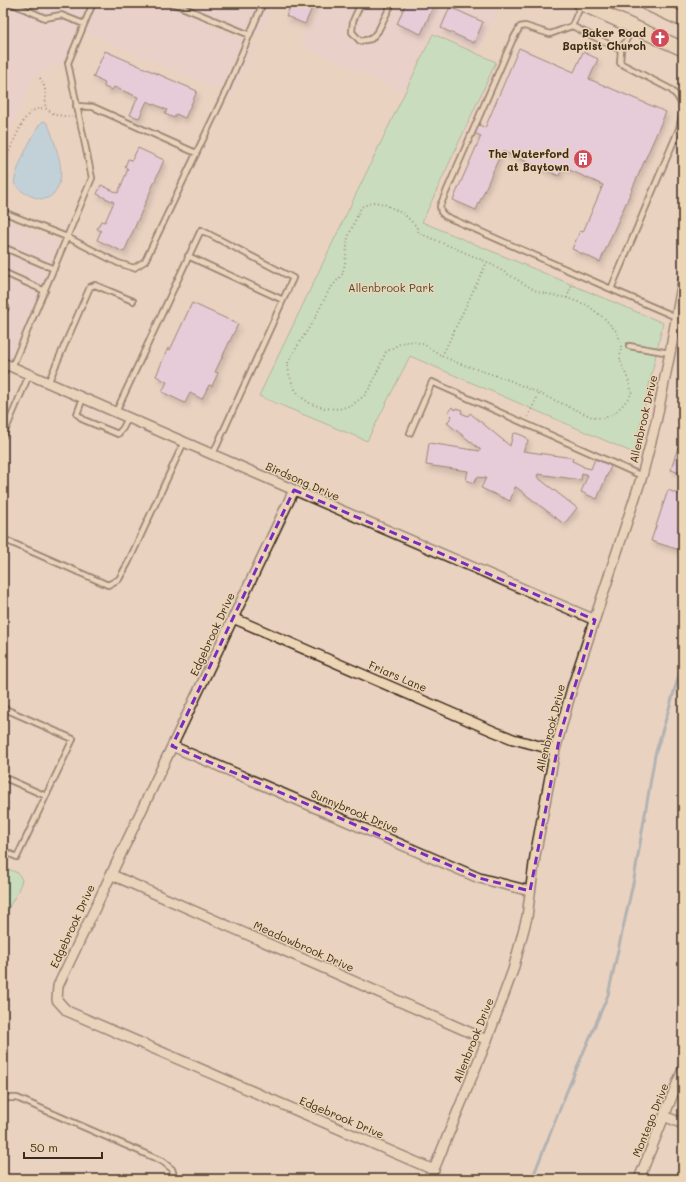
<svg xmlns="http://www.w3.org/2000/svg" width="686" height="1182" font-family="Mali,sans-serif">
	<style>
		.built { fill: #e8ced0 }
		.green { fill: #a3ecbb; stroke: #6f8b6c }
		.water { fill: #93d0f3; stroke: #708e9e }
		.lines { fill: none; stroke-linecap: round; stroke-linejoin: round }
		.stream { stroke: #708e9e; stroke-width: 3 }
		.building { fill: #e2c5f3; stroke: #3b2a1e; filter: url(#shadow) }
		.service-casing { stroke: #3b2a1e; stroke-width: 8 }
		.minor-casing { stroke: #3b2a1e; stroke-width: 12 }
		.secondary-casing { stroke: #3b2a1e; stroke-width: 16 }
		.path { stroke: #3b2a1e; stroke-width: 2; stroke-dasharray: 1 3; stroke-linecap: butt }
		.service { stroke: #ecd5b4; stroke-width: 4.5 }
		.minor { stroke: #ecd5b4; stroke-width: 9 }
		.secondary { stroke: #ecd5b4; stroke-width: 13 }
		.marked { fill: none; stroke: #7b2cbf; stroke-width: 3; stroke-dasharray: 8 5; stroke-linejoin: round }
		.labels { text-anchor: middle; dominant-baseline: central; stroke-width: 3; stroke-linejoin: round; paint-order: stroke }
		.poi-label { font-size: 11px; font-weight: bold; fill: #3b2a1e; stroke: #ecd5b4; text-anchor: end }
		.park-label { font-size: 11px; fill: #4b4736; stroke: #ecd5b4 }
		.street-label { font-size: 11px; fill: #3b2a1e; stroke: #ecd5b4 }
	</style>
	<defs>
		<filter id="shadow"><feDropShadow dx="2.5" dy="4.5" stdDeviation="2" flood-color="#0004"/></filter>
	</defs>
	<rect width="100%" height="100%" fill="#ead2c1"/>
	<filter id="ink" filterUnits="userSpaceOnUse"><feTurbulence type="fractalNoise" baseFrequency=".025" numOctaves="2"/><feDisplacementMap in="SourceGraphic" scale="8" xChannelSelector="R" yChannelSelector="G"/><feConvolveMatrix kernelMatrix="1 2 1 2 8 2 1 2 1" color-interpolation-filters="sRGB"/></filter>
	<g filter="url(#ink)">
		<path class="built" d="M3 3H88L65 60 34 77 3 149Z
			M98 3H160L255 45 233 95 85 32Z
			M182 3H274L259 37Z
			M319 3H501L479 52 432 32 403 92 300 45Z
			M3 219 59 243 3 382Z"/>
		<path class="green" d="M433 34 496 62 422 222 663 323 634 453 410 356 367 441 259 396Z
			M3 867 18 873 22 880 17 893 10 905 3 924Z"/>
		<path class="water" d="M43 121 46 122C51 129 52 136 55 144 60 161 66 179 53 194 47 200 42 200 34 197 26 194 19 191 14 183 18 163 29 143 39 125Z"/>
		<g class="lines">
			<path class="stream" d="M532 1179 569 1086 608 995 634 879 655 755 683 662"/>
		</g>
		<path class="building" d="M292 3H314L305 24 286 16Z
			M406 3H435L421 34 397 24Z
			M450 7 483 22 474 43 441 28Z
			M519 48 574 72 583 52 598 59 589 79 666 112 600 262 572 249 580 231 583 232 603 185 563 167 559 176 502 151 476 210 453 200 481 136 474 133 478 124 485 128Z
			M105 51 197 91 185 118 176 114 174 118 165 114 167 110 147 101 139 118 130 115 138 97 114 87 112 90 104 87 105 83 93 77Z
			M138 148 164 160 124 252 97 240 101 231 97 229 101 221 105 222 114 202 97 194 101 185 118 193 128 169 125 167 128 159 132 160Z
			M192 303 238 324 215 372 218 373 212 386 209 385 202 399 190 393 185 403 162 392 167 382 156 376 168 348 170 350Z
			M452 407 455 410 456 408 462 410 461 413 468 416 470 413 510 446 513 434 516 433 526 437 528 441 523 451 573 458 572 461 583 466V467L591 469 595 459 611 466 597 499 581 492 588 475 582 473 581 480 538 474 537 477 577 508 564 524 516 487H515L510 501 481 488 486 478 477 477 474 483 466 480 468 471 426 465 429 443 480 451V449L447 423 452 416 448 412Z
			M678 447 683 448V474L671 470Z
			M668 490 683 496V551L651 541Z"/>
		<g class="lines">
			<defs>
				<path id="service" d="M11 3 45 18 61 15 84 24
					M93 3 68 63 92 178 67 237 118 263 134 268 145 261 226 91 263 3
					M172 3 250 35
					M361 3 353 21 352 32 360 41 371 39 378 31 392 3
					M572 26 581 5
					M621 50 632 29
					M76 106 93 107 196 153
					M3 212 67 237 12 367
					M3 247 54 269
					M188 256 283 300
					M3 272 45 291
					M611 289 445 216 441 212 440 206 512 41 520 27 525 26 550 34 572 26 621 50 620 63 670 89 677 96 683 106
					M3 313 6 307
					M676 317 611 289 679 129 683 110
					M629 346 670 353
					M3 374 7 365
					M48 383 90 287 95 285 133 301
					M83 398 77 414 84 420 118 434 123 428 128 418
					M116 412 201 230 293 278 213 454
					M410 433 432 382 642 476
					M3 436 29 375
					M3 539 108 585 119 579 128 563 184 442
					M3 708 73 739 17 857 3 851
					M3 777 46 796
					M3 1100 5 1098H17L162 1161 172 1169 175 1179"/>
				<path id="minor" d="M3 363 294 490 595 620
					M294 490 58 986 57 1000 67 1011 434 1170
					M233 618 493 731 513 739 555 750
					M172 746 479 878 530 891
					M110 874 487 1040
					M664 1116 683 1124
					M430 1179 487 1040 513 970 527 917 535 856 555 750 572 688 642 476 656 422 670 353 683 280
					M639 1179 683 1069"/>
				<path id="secondary" d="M580 3 683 49
					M646 3 683 20"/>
			</defs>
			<use href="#service" class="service-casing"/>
			<use href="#minor" class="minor-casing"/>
			<use href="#secondary" class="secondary-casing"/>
			<path class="path" d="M40 78C47 89 46 95 45 108L56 115 72 117
				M3 166C9 153 19 125 28 115 32 110 38 108 45 108
				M3 196V198
				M567 298 573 281
				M621 346 620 360 629 382 632 393C625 403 614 417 602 418 599 418 595 417 592 417L509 380 458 363 442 356 425 345 413 341 401 343 386 352 371 386 364 396 352 405 339 409 325 408 311 404 301 397 294 388 289 374 288 363 295 350 315 318 329 290 342 275 345 264 348 237 361 207 374 202 384 204 404 214 416 226 419 233 487 262 538 292 567 298 587 305 604 318 616 331 622 344
				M442 356 487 262
				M528 417 539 393"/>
			<use href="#service" class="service"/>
			<use href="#minor" class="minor"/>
			<use href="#secondary" class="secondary"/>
		</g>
	</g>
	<path d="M0 0H686V1182H0ZM294 490 595 620 560 735 530 891 479 878 172 746Z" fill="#ead2c1" fill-opacity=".55" fill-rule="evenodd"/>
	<path class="marked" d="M294 490 595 620 560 735 530 891 479 878 172 746Z"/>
	<defs>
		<symbol id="church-disc" viewBox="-11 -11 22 22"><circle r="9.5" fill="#d1495b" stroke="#ecd5b4"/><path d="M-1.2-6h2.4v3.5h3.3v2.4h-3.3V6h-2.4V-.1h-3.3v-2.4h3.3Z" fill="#fff"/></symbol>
		<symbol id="building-disc" viewBox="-11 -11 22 22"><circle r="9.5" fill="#d1495b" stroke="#ecd5b4"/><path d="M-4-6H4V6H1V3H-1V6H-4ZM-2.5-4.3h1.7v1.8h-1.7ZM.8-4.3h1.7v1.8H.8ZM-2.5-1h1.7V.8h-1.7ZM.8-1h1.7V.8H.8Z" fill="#fff"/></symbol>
	</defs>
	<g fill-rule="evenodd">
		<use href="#church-disc" x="649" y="27" width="22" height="22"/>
		<use href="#building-disc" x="572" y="148" width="22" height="22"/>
	</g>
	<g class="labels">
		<g class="poi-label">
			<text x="646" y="32">Baker Road<tspan x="646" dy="13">Baptist Church</tspan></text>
			<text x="569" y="153">The Waterford<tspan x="569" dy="13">at Baytown</tspan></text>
		</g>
		<g class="park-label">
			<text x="391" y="287">Allenbrook Park</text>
		</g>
		<g class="street-label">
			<text transform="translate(643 419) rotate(-77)">Allenbrook Drive</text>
			<text transform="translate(303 481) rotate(24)">Birdsong Drive</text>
			<text transform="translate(212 634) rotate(-65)">Edgebrook Drive</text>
			<text transform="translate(398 676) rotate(23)">Friars Lane</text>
			<text transform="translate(550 728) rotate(-76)">Allenbrook Drive</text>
			<text transform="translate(355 811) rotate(23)">Sunnybrook Drive</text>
			<text transform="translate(72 926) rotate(-65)">Edgebrook Drive</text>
			<text transform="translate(304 946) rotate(24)">Meadowbrook Drive</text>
			<text transform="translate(473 1040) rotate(-68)">Allenbrook Drive</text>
			<text transform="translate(342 1117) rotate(23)">Edgebrook Drive</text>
			<text transform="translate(650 1120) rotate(-68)">Montego Drive</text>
		</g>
	</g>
	<rect width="686" height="1182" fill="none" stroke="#ecd5b4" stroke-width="16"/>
	<rect x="8" y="8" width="670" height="1166" fill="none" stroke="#3b2a1e" stroke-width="1.5" filter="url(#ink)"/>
	<path d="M24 1152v6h78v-6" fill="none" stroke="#3b2a1e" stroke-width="2"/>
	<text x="30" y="1152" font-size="12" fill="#3b2a1e" stroke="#ecd5b4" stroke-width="3" paint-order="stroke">50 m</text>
</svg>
